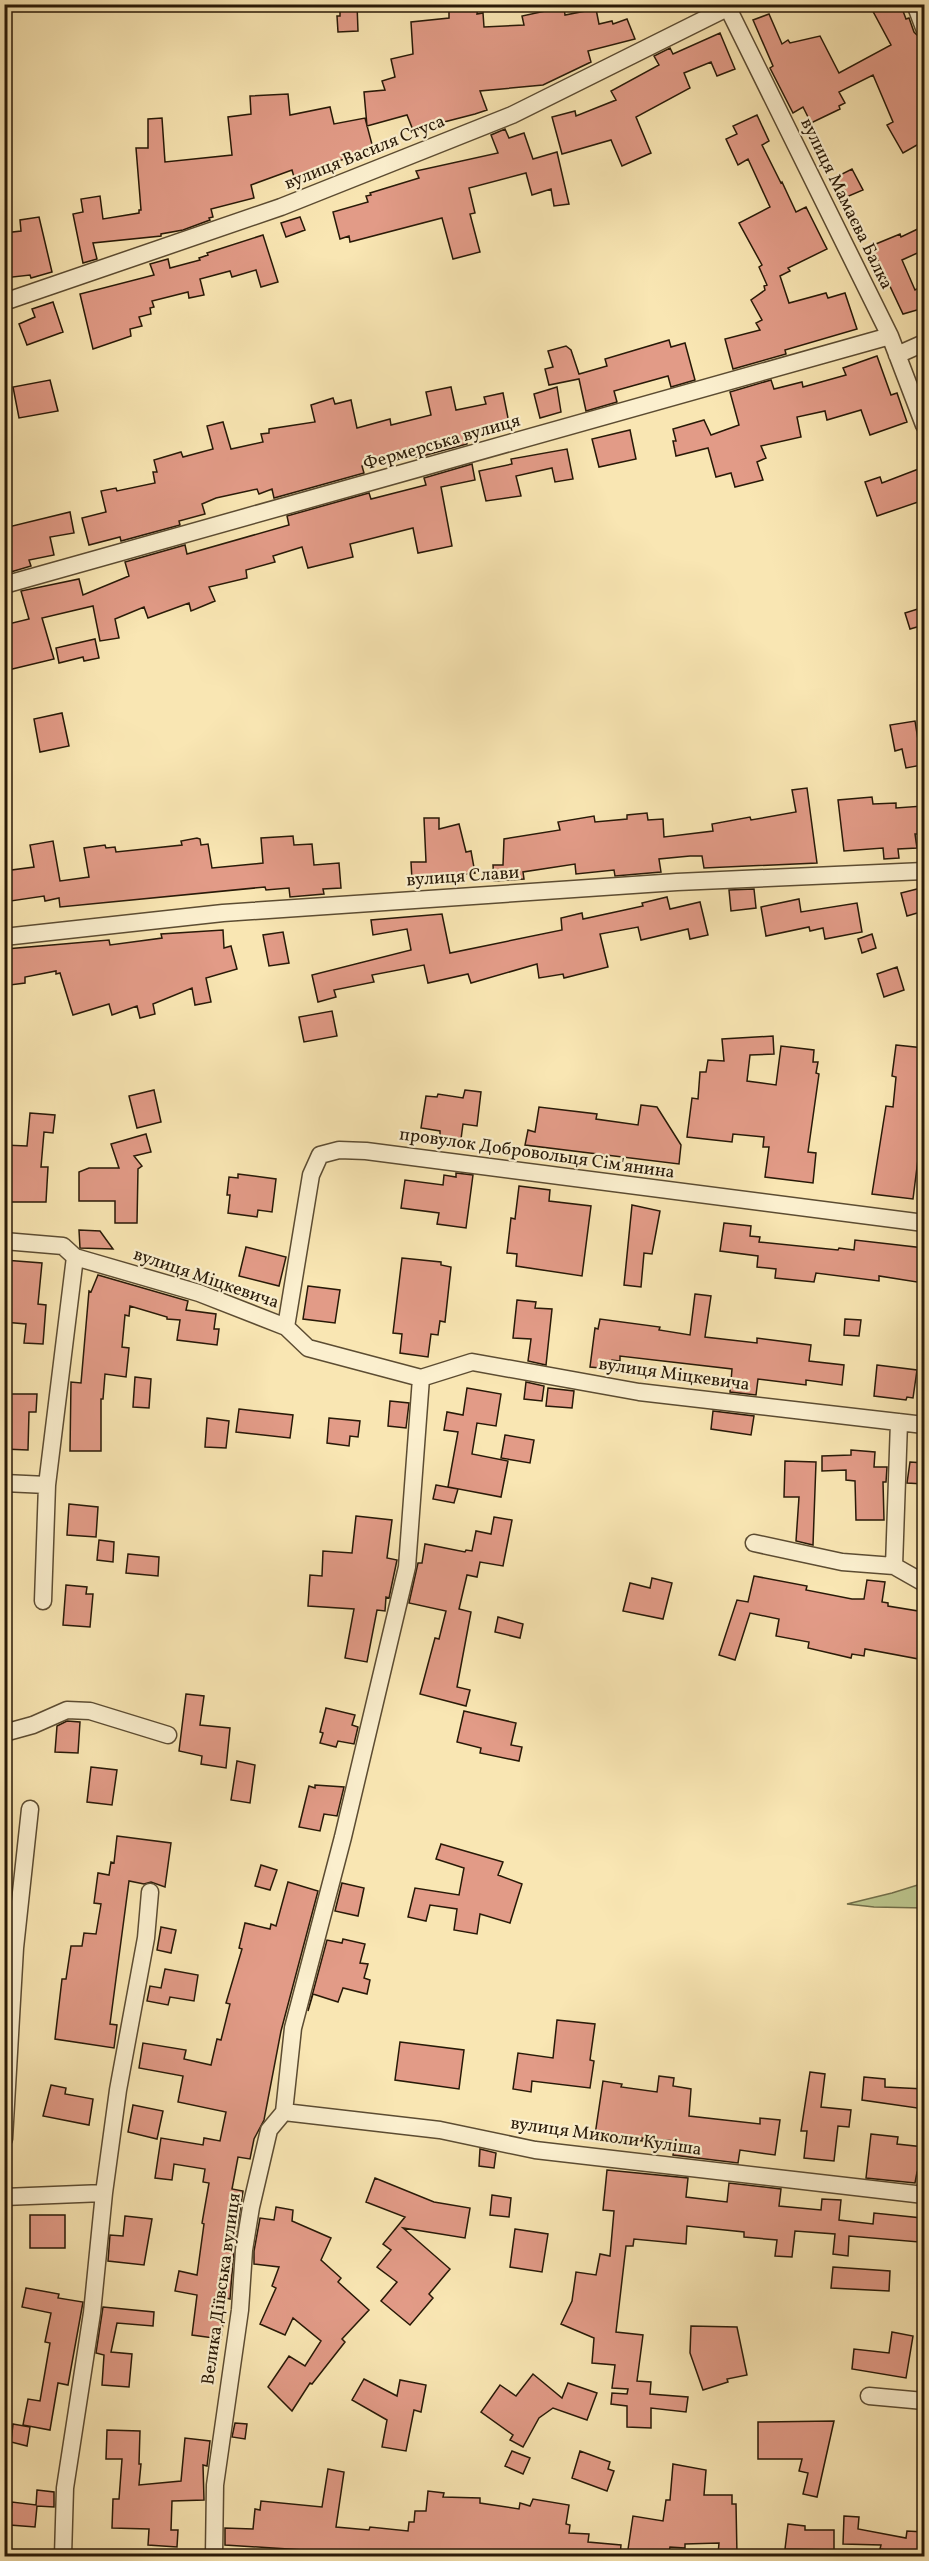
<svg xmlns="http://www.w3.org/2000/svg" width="929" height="2561" font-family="Vollkorn,serif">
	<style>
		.green { fill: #bcc58d; stroke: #726f4a; stroke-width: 1.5 }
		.building { fill: #e29b87; stroke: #281907; stroke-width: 1.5 }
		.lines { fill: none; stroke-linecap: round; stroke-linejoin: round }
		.street-casing { stroke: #5c4c32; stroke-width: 19 }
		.street { stroke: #fbefce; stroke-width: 16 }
		.labels { text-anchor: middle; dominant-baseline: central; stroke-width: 4.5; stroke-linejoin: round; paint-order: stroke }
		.street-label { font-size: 18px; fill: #281907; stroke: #fbefce }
	</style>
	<rect width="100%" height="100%" fill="#f9e6b3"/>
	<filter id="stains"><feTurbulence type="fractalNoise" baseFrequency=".00333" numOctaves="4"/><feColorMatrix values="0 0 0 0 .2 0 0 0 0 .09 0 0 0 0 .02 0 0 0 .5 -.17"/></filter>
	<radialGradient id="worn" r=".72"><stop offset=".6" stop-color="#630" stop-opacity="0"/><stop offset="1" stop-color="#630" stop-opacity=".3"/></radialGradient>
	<path class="green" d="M924 1883V1908L874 1907 847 1904 892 1893Z"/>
	<path class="building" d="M340 4H357L358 31 338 32 337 16H340Z
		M449 4H478L477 14 483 13 484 27 524 25 522 16 564 7 565 15 596 9 599 24 612 21 613 24 627 19 635 39 588 51 591 62 543 85 480 91 487 110 475 114 413 130 407 115 367 126 364 92 385 90 382 81 395 77 391 59 413 54 411 22 449 18Z
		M869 4H905L906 10 903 11 906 19 909 18 914 32 920 38 924 47V141L903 153 887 125 893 122 873 75 839 92 845 103 839 106 840 109 811 123 803 107 793 113 770 68 773 66 753 20 769 14 782 44 788 40 790 43 820 36 839 73 891 45Z
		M720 33 735 69 717 76 711 62 684 73 690 88 636 117 651 153 622 166 611 140 562 154 552 117 575 111 576 116 616 100 611 91 659 65 654 56 670 48 673 54Z
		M288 94 290 115 330 107 334 124 365 118 374 152 333 162 334 167 312 174 313 179 296 184 292 170 251 185 254 198 211 209 213 217 209 218 210 220 183 230 161 234V236L93 243 97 259 83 263 73 214 83 212 81 199 100 196 103 219 139 213V210H141L136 148H148V119L162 118 165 162 232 155 228 117 251 114 250 96Z
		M757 115 769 141 762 145 781 183 782 182 796 212 806 207 827 249 788 268 790 271 780 276 789 303 826 293 828 298 845 293 857 329 785 350 786 354 733 369 725 339 760 330 756 323 762 320 751 300 765 290 764 286 767 285 759 267 762 265 739 223 770 207 748 159 738 165 726 139 737 134 733 126Z
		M505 129 509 138 524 133 533 159 557 152 569 204 554 206 551 189 532 195 526 173 469 188 475 213 470 214 480 252 453 259 442 218 350 242 349 236 340 239 333 212 368 202 366 196 371 195 370 193 419 178 416 171 498 153 491 135Z
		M852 169 863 190 844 198 834 178Z
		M39 217 52 272 31 278 30 275 4 278V233L21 231 20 220Z
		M300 217 305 230 286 237 281 223Z
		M924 226V250L902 260 915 290 924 285V308L903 314 871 246 900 234 901 237Z
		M263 235 278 282 261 287 256 270 232 277 230 271 200 279 204 295 189 298 188 292 152 301 154 307 150 308 151 314 139 317 142 326 130 329 131 336 93 349 80 294 154 275 150 264 168 259 170 268 200 260 199 258 208 255 207 253Z
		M53 302 63 332 27 345 19 324 35 317 32 309Z
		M669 340 671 347 685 343 695 380 671 387 668 376 614 391 617 402 586 411 579 379 549 385 545 369 553 367 548 351 566 346 571 350 579 374 607 366 605 359Z
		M877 356 891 395 897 393 907 422 870 435 861 410 827 420 825 411 797 417 801 437 761 446 766 458 757 462 763 480 735 487 731 473 716 477 708 448 676 456 673 441H676L673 429 704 420 711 435 739 425 730 392 771 380 774 389 802 382 803 387 846 375 843 368Z
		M50 380 58 411 19 418 13 387Z
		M451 387 456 410 486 404 484 397 503 393 510 428 466 437 467 444 419 457H415L414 452 362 466 364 473 274 498 272 489 259 494 257 489 216 498 202 504 205 514 179 521 180 525 121 541 120 537 89 545 82 518 106 512 101 491 116 488 117 491 155 483 153 472H157L154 460 181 452 183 457 213 449 207 426 223 422 231 449 263 442 261 434 269 433V429L315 422 311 405 333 398 335 404 351 400 357 428 390 419 391 425 431 415 426 392Z
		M557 387 561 412 540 418 534 394Z
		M630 430 636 459 599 467 592 439Z
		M567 449 573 479 555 482 552 468 516 476 521 496 486 501 479 471 512 464 511 459Z
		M472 464 475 480 441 487 452 546 418 553 413 528 350 544 353 557 308 568 302 547 273 556 275 562 246 570 247 578 209 587 215 601 191 611 189 603 148 618 144 607 115 619 119 638 100 641 93 606 42 618 54 659 4 671V625L29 619 21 591 79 579 83 595 129 576 125 562 185 545 187 554 289 525 287 516 369 493 371 499 426 485 424 478Z
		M921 468 924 478V500L877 516 865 482 880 477 882 483Z
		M70 512 74 533 50 537 54 555 29 560 31 566 4 574V528Z
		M924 607V625L910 629 905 613Z
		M95 639 99 658 84 661 83 657 59 663 56 648Z
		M62 713 69 746 40 752 34 719Z
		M915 721 922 765 906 768 902 749 895 751 890 725Z
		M807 788 817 863 704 868 702 856H690L659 859 661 872 615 876 614 870 576 874 575 864 523 872 524 879 494 881 493 865H503L504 839 560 830 558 822 594 816 595 822 627 819V815L647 813 648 820 663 819 664 837 713 831 712 824 750 817 751 820 796 812 792 790Z
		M872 797 873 804 896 803V808L923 806 924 834H915L917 848 898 849 899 858 884 859 883 848 844 851 838 800Z
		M424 818H439V829L459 824 466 852 471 851 475 873 412 880 411 862H426Z
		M293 836 294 845 312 844 314 865 339 863 341 888 323 889 324 894 290 897 289 888 266 890 265 887 60 907 59 898 45 901 44 896 4 902V871L34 867 30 845 53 841 60 881 89 877 84 848 105 845 106 848 115 847 116 852 182 845 181 841 197 838 200 839 201 845 208 844 212 868 263 863 261 838Z
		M921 888 924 911 907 916 901 893Z
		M754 889 756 908 731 911 729 890Z
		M667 897 670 909 700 902 708 935 690 939 688 929 641 940 638 927 600 934 608 967 564 978 563 974 539 978 537 964 471 983 468 974 428 983 424 965 372 975 374 982 334 990 336 997 318 1002 312 975 411 950 407 929 373 935 371 920 442 914 450 953 562 930 561 918 582 913 583 919 643 906 642 903Z
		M799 899 801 912 857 903 862 932 825 939 823 928 810 931 809 927 766 936 761 907Z
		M223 930 224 948 231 946 237 969 206 978 211 1002 195 1005 192 988 153 1004 155 1014 140 1018 137 1006 112 1015 109 1004 73 1015 60 973 56 974V971L25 977V983L10 985 6 949 109 940 110 945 162 938 161 934Z
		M283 932 289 963 269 966 263 935Z
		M872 934 876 948 862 953 858 939Z
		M897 967 904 990 884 997 877 974Z
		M332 1011 337 1036 304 1042 299 1017Z
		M773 1036 774 1054 750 1055 747 1081 776 1085 781 1046 814 1050 813 1062H818L816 1073 819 1074 808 1152 816 1153 813 1183 765 1177 769 1147H763L764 1137 733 1134 732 1142 687 1137 692 1098 698 1099 700 1072H706L708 1060 724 1061 722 1039Z
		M896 1045 924 1048V1111L913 1199 872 1194 886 1106 893 1107 896 1077 892 1076Z
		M154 1090 161 1122 137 1128 129 1096Z
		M465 1090 481 1092 477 1126 463 1124 461 1139 440 1137V1131L421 1128 426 1096 437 1097 438 1094 463 1098Z
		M641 1105 657 1107 681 1145 679 1164 525 1145 528 1130 535 1132 539 1107 597 1114 596 1119 638 1125Z
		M30 1113 55 1115 53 1133 44 1132 41 1167H48L46 1202H4V1145L27 1146Z
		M146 1134 151 1152 134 1156 142 1166 138 1169 137 1223H115V1201H79V1172L89 1168H119L111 1144Z
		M456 1173 473 1175 466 1228 437 1224 439 1213 401 1208 405 1180 443 1185 444 1175 456 1177Z
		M238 1174 276 1179 272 1212 258 1210 257 1217 228 1213 230 1195H227L229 1177 238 1178Z
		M519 1186 550 1190 549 1201 591 1206 582 1276 516 1266 517 1254 507 1253 511 1218 515 1219Z
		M632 1205 660 1211 652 1254 644 1253 641 1287 624 1285Z
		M724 1223 751 1226 750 1236 760 1237 759 1242 838 1250 839 1248 854 1250 855 1240 924 1248 923 1283 879 1276V1281L816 1273 814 1282 775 1278 776 1269 757 1267 758 1256 720 1251Z
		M79 1230 100 1231 113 1249 80 1248Z
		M246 1247 286 1257 279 1286 239 1276Z
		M402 1258 441 1262V1265L451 1267 445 1322 440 1321 438 1335 431 1334 428 1357 400 1353 402 1334 393 1333Z
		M4 1260 42 1263 38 1304 46 1305 43 1344 24 1343 26 1324 4 1322Z
		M98 1275 188 1301 186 1310 216 1314 214 1329H219L217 1345 177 1340 180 1320 167 1319V1317L130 1306 129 1316 125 1315 122 1347 129 1348 126 1377 105 1374 103 1399H101V1451H70L71 1382 81 1383 89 1291 91 1292Z
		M308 1286 340 1290 335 1323 303 1319Z
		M695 1294 711 1296 705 1337 757 1343V1338L811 1345 809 1361 844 1365 842 1385 806 1380V1385L758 1379 756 1395 730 1392 732 1369 620 1356V1361L612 1360 611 1369 590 1367 595 1328 598 1329 600 1319 660 1327 659 1330 690 1335Z
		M517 1300 536 1302 535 1308 552 1309 546 1365 528 1361 531 1339 513 1338Z
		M845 1319 861 1320 859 1336 844 1335Z
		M877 1365 917 1370 913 1398 907 1397 906 1400 874 1396Z
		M135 1377 151 1379 149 1408 133 1407Z
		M526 1382 544 1386 542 1401 524 1399Z
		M467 1388 501 1394 496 1426 477 1423 472 1454 508 1461 501 1497 448 1487 458 1432 444 1430 447 1412 463 1415Z
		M548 1388 574 1391 572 1408 546 1406Z
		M4 1394H37L36 1412H29L28 1450 4 1449Z
		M390 1401 409 1403 406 1428 388 1426Z
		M239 1409 293 1415 290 1438 236 1432Z
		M713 1411 754 1416 751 1435 711 1429Z
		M207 1418 229 1421 226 1448 205 1447Z
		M329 1418 360 1421 358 1437 350 1436 349 1446 327 1443Z
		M505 1435 534 1440 530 1463 501 1458Z
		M851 1450 875 1452 874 1467H887L886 1482H883L884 1520H856L855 1481 846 1480V1470L822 1471V1456L851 1455Z
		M785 1461 816 1462 813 1545 796 1541 799 1497H784Z
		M910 1462 924 1463V1484L907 1483Z
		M436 1485 458 1489 454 1503 433 1499Z
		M69 1504 98 1507 96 1537 67 1535Z
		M356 1516 392 1520 387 1558 397 1560 389 1598 386 1597 385 1611 377 1610 367 1662 345 1658 354 1609 308 1606 310 1575 322 1576 323 1551 352 1553Z
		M494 1517 512 1520 503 1566 480 1562 477 1577 467 1575 459 1609 471 1612 457 1687 470 1690 466 1706 420 1694 435 1638 439 1639 446 1611 409 1603 418 1563H422L425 1544 465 1552 466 1550 472 1551 476 1531 491 1534Z
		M99 1540 114 1542 113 1562 97 1560Z
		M128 1554 159 1557 158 1576 126 1573Z
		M754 1576 807 1586 806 1590 852 1599H864L867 1580 885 1582 882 1602 888 1603V1606L924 1612V1660L865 1649 864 1656 852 1654 851 1658 808 1648 809 1642 776 1636 779 1619 750 1613 735 1660 719 1655 737 1600 748 1602Z
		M652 1578 672 1583 663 1619 623 1611 630 1583 650 1588Z
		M66 1585 87 1587 86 1594H93L90 1627 63 1625Z
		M498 1617 523 1624 520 1638 495 1632Z
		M186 1694 204 1696 200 1725 230 1728 226 1768 201 1764 202 1756 179 1751Z
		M326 1708 355 1715 352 1725 358 1727 354 1744 338 1741 336 1747 320 1743 323 1733 320 1732Z
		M464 1711 516 1723 511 1745 522 1747 519 1761 480 1753 481 1748 457 1742Z
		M67 1721 80 1722 78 1753 55 1752 57 1726Z
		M237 1761 255 1765 250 1803 231 1800Z
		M91 1767 117 1770 112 1805 87 1802Z
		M315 1785 344 1787 337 1816 324 1814 320 1831 299 1827 309 1786 315 1788Z
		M117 1836 171 1843 165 1887 151 1882 144 1884 129 1881 110 2024 117 2025 114 2048 55 2039 62 1979H66L71 1946H82L84 1933 96 1934 101 1904 94 1903 98 1873 109 1875 111 1862 114 1863Z
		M441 1844 503 1862 498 1875 522 1884 510 1923 480 1914 477 1934 454 1930 457 1909 430 1905 426 1921 408 1917 415 1888 459 1895 464 1868 436 1859Z
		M261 1865 277 1870 270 1890 255 1886Z
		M288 1882 318 1891 281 2031 264 2120 254 2139 250 2159 238 2157 232 2189 243 2191 234 2249 230 2299 226 2298 221 2339 192 2335 197 2295 175 2291 179 2271 197 2275 204 2224 202 2223 209 2183 203 2182 205 2169 174 2164 172 2180 155 2178 161 2138 203 2145 204 2138 220 2141 226 2112 178 2102 183 2076 139 2068 143 2043 186 2050 184 2059 211 2065 217 2039 221 2040 230 2004 226 2003 242 1949 239 1948 245 1923 270 1929 271 1924 276 1926Z
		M342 1883 364 1888 358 1916 335 1911Z
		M161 1927 176 1930 171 1953 157 1950Z
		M343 1939 365 1944 360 1963 368 1964 364 1978 370 1980 367 1994 343 1988 338 2002 313 1994 308 2011 327 1940 342 1943Z
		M165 1969 198 1975 194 2001 170 1997 168 2005 147 2001 150 1986 161 1988Z
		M557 2020 595 2024 590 2060 594 2061 590 2088 532 2081 531 2092 513 2089 518 2053 553 2058Z
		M400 2042 464 2050 459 2089 395 2080Z
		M810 2072 825 2074 821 2107 851 2110 849 2127 838 2126 834 2161 804 2158 807 2131H801Z
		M659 2076 674 2078 673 2086 691 2089 689 2116 760 2124V2118L780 2120 775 2155 740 2150 738 2163 673 2155 675 2141 642 2138V2141L595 2135 603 2081 622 2084 621 2087 657 2092Z
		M864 2077 885 2079V2087L924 2089V2109L862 2100Z
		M51 2085 66 2088 65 2094 93 2099 89 2125 43 2116Z
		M133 2105 163 2111 157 2139 128 2132Z
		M871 2134 898 2137 897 2144 924 2147V2170L917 2172 915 2183 866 2178Z
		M480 2149 496 2153 494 2168 479 2166Z
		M607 2170 688 2178 686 2197 727 2202 729 2183 781 2189 779 2206 821 2210 822 2199 841 2200 839 2220 873 2224 874 2213 922 2218 919 2242 849 2236 848 2256 833 2254 835 2234 795 2231 792 2257 775 2256 777 2240 744 2237V2232L687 2226 686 2244 634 2239 633 2246H626L616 2332 643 2335 637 2381 651 2382 650 2394 688 2397 686 2412 651 2408V2428L627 2427V2406L611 2404 612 2393 627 2394 628 2389 612 2388 615 2365 592 2363 594 2338 561 2324 572 2301 576 2272 596 2275 600 2254 610 2256 614 2211 603 2210Z
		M375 2178 434 2202 470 2208 465 2238 403 2228 450 2269 429 2294 433 2298 410 2325 381 2301 397 2282 377 2267 391 2250 383 2244 405 2217 366 2202Z
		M492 2195 511 2198 509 2217 490 2215Z
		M276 2207 293 2210 292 2221 331 2238 321 2260 341 2278 338 2282 369 2310 342 2339 345 2342 312 2384 310 2383 292 2411 268 2387 289 2356 305 2366 321 2341 293 2318 285 2335 260 2324 276 2288 272 2286 279 2267 254 2264V2251L260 2218 274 2220Z
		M30 2215H65V2248H30Z
		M125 2216 152 2219 144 2265 108 2261 110 2235 123 2236Z
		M515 2229 548 2234 542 2272 510 2267Z
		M833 2267 890 2271 889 2291 831 2288Z
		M26 2288 59 2294 58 2298 83 2302 68 2385 58 2383 50 2430 23 2425 28 2399 40 2401 50 2343 45 2342 51 2313 22 2307Z
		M103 2307 154 2312 153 2326 117 2323 111 2352 132 2354 129 2387 102 2385 104 2355 96 2353Z
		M691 2326 737 2327 747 2375 727 2379 728 2382 703 2390 690 2353Z
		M892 2332 913 2336 906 2378 852 2369 854 2349 889 2353Z
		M533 2374 562 2398 568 2383 597 2393 587 2420 553 2408 539 2418 523 2447 510 2440 513 2435 481 2412 500 2385 516 2396Z
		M364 2379 397 2396 400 2380 426 2385 421 2412 414 2410 406 2451 382 2447 387 2420 352 2400Z
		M834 2421 817 2497 803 2494 808 2473 799 2471 802 2459H758V2422Z
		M235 2423 247 2424 245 2439 232 2437Z
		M13 2424 30 2427 27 2446 11 2442Z
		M107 2430 140 2431 139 2464H141L139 2485 181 2481 185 2438 210 2441 207 2466 203 2465 204 2500 172 2501 171 2530H178L177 2547 148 2545 149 2529 112 2528 113 2499H119L122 2459H106Z
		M512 2451 530 2458 523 2474 505 2466Z
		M580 2451 610 2462 608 2469 614 2471 607 2491 572 2478Z
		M673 2464 706 2470 704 2495H732V2504H736L737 2555 718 2554 719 2543 685 2544V2548L670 2547 668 2556H627L633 2516 663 2521 666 2500H670Z
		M328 2469 344 2472 336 2527 369 2530 370 2527 408 2531 409 2522H414L415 2511H426L428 2491 444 2493 443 2497 480 2498V2503L519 2509 520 2503 530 2506 533 2499 569 2505 566 2524 570 2525 569 2533 589 2534 588 2542 621 2545 620 2556H396L225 2545V2528L253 2529 255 2509 260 2510 261 2501 322 2507Z
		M37 2490 54 2492V2507L37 2506 35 2527 10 2525 12 2502 36 2505Z
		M844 2516 859 2517 858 2529 906 2538 907 2531 924 2532V2556L880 2549 881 2545 843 2544Z
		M788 2524 805 2526V2530H834V2550L785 2549Z"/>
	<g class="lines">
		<defs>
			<path id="street" d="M726 4 890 336 924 425
				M915 4 924 28
				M4 302 281 207 512 115 727 8
				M897 355 924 343
				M4 585 890 336
				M4 937 223 913 677 882 924 871
				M4 1241 63 1246 75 1257 47 1485 43 1601
				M75 1257 199 1293 286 1327 308 1348 421 1378 472 1362 639 1392 924 1425
				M286 1327 311 1175 320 1155 339 1150 366 1151 924 1223
				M4 1483 47 1485
				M754 1543 842 1562 894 1566 924 1583
				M894 1566 899 1422
				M4 1733 33 1725 67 1710 90 1711 168 1735
				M284 2112 440 2130 535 2150 924 2195
				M4 2139 15 1948 30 1809
				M4 2197 104 2193
				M869 2396 924 2401
				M63 2556 65 2488 92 2313 104 2193 118 2090 146 1938 150 1892
				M214 2556 215 2485 240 2310 244 2250 251 2207 269 2130 284 2112 293 2028 343 1837 407 1567 421 1378"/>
		</defs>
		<use href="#street" class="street-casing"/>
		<use href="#street" class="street"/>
	</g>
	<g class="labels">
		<g class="street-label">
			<text transform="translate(365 153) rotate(-22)">вулиця Василя Стуса</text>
			<text transform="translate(846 204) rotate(64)">вулиця Мамаєва Балка</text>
			<text transform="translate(442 443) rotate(-16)">Фермерська вулиця</text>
			<text transform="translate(463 877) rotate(-4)">вулиця Слави</text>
			<text transform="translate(537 1154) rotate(8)">провулок Добровольця Сім'янина</text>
			<text transform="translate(206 1279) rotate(19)">вулиця Міцкевича</text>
			<text transform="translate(674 1375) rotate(8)">вулиця Міцкевича</text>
			<text transform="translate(606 2137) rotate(8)">вулиця Миколи Куліша</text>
			<text transform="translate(222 2289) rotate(-82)">Велика Діївська вулиця</text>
		</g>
	</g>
	<rect width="929" height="2561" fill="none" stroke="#f9e6b3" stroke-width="24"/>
	<rect x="6" y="6" width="917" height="2549" fill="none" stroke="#281907" stroke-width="3"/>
	<rect x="12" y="12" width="905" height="2537" fill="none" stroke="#281907" stroke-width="1.5"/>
	<rect width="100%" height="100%" filter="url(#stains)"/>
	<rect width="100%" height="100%" fill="url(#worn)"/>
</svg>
